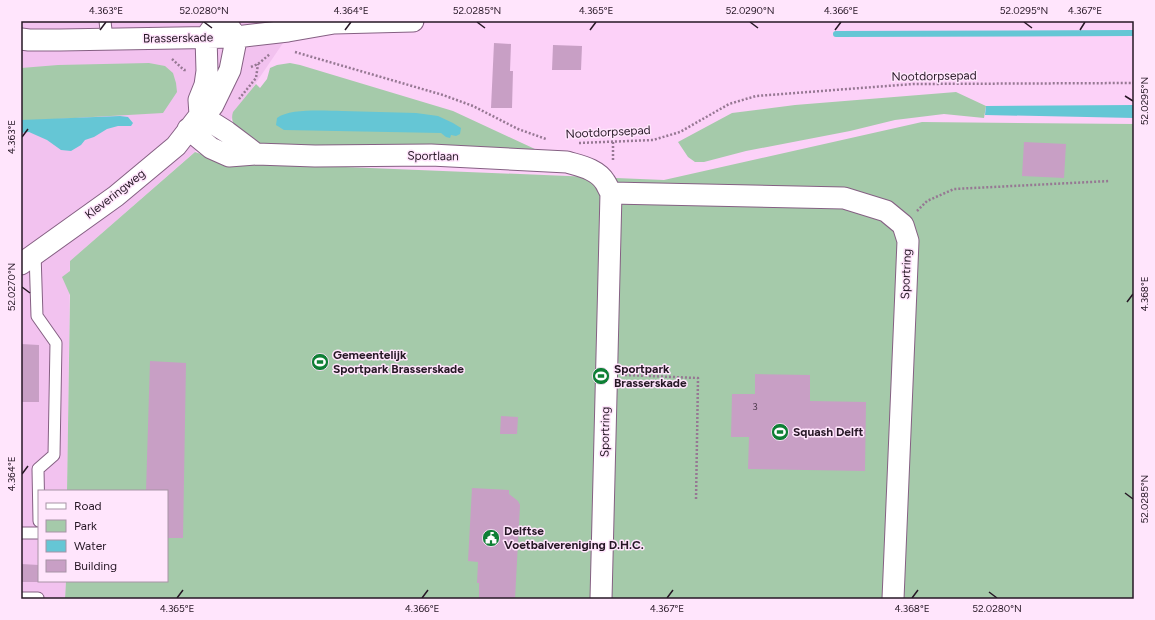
<svg xmlns="http://www.w3.org/2000/svg" width="1155" height="620" font-family="Figtree,sans-serif">
	<style>
		.built { fill: #f2c2ef }
		.green { fill: #a5caaa }
		.water { fill: #65c6d5 }
		.lines { fill: none; stroke-linecap: round; stroke-linejoin: round }
		.stream { stroke: #65c6d5; stroke-width: 6 }
		.building { fill: #c89fc5 }
		.service-casing { stroke: #856083; stroke-width: 13 }
		.minor-casing { stroke: #856083; stroke-width: 23 }
		.path { stroke: #967893; stroke-width: 2.5; stroke-dasharray: 2 2; stroke-linecap: butt }
		.service { stroke: #fff; stroke-width: 11 }
		.minor { stroke: #fff; stroke-width: 21 }
		.ticks { fill: none; stroke: #261725; stroke-width: 1.5 }
		.labels { text-anchor: middle; dominant-baseline: central; stroke-width: 3; stroke-linejoin: round; paint-order: stroke }
		.number-label { font-size: 10px; fill: #4e394d }
		.street-label { font-size: 12px; fill: #261725; stroke: #ffe5fc }
		.poi-label { font-size: 12px; font-weight: bold; fill: #261725; stroke: #ffe5fc; text-anchor: start }
		.neatline { fill: none; stroke: #261725; stroke-width: 1.5 }
		.ticks-label { font-size: 10px; text-anchor: middle; fill: #261725 }
	</style>
	<rect width="100%" height="100%" fill="#fcd1f8"/>
	<path class="built" d="M21 21H298L230 121 70 261 67 491H39V581H66L65 599H21Z"/>
	<path class="green" d="M149 63 165 66 173 73 176 83 177 92 163 113 40 120 21 123V68L58 65Z
		M290 63 300 65 453 111 550 156 255 145C245 136 228 127 233 112L256 84 260 88 267 79 270 68 277 65Z
		M956 92 986 106 984 118 944 114 895 120 850 131 746 151 704 162H695L688 157 678 142 732 113 795 105Z
		M922 122 1134 124V599H65L66 581H167V491H67L70 295 62 277 70 271V261L195 152 224 162 664 180Z"/>
	<path class="water" d="M1134 105V118L985 115 986 106Z
		M342 111 416 113 438 116 453 123 461 128 460 134 456 136 451 135 450 138 446 137 441 133 284 130 276 125 277 118C290 108 326 111 342 111Z
		M120 116 128 117 133 123 131 126H118L107 129 94 137 85 140 81 145 71 151 61 150 47 140 29 132 21 133V120Z"/>
	<g class="lines">
		<path class="stream" d="M836 34 1134 33"/>
	</g>
	<path class="building" d="M494 43 511 44 510 71H513L512 108H491Z
		M553 45 582 46 581 70H552Z
		M1024 142 1066 144 1064 178 1022 176Z
		M21 344 39 345V402H21Z
		M150 361 186 363 183 538H167V491H146Z
		M755 374 810 375V401L866 402 865 471 748 469 749 437H731L732 394H755Z
		M501 416 518 417 517 434H500Z
		M472 488 509 490V494L518 501 520 505 515 599H479V583H477L478 562 468 561Z
		M21 564 39 565V582H21Z"/>
	<g class="lines">
		<defs>
			<path id="service" d="M105 21 107 39
				M35 253 37 316 56 343 54 455 38 469 39 521
				M21 533H39
				M21 598H38"/>
			<path id="minor" d="M21 39 29 40H60L236 37 288 31 334 23 413 21
				M200 115 199 100 205 85 207 71 206 37 213 27
				M200 115 227 132 256 154
				M188 129 211 148 229 156 256 154 315 156 431 155 567 162C580 166 597 169 605 182 607 185 609 190 611 193L601 599
				M611 193 844 198 886 211 903 225 908 241 893 599
				M21 264 116 196 176 146 200 115 210 109 213 105 230 70 236 40V37L225 21"/>
		</defs>
		<use href="#service" class="service-casing"/>
		<use href="#minor" class="minor-casing"/>
		<path class="path" d="M295 52 443 95 473 106 518 129 546 139
			M172 59 184 70H187
			M251 67 258 64 270 54
			M239 99 256 78 258 64
			M613 142V161
			M579 143 653 140 680 132 729 104 756 96 913 84 1134 83
			M917 211 927 201 954 189 1110 181
			M625 375 698 378 696 501"/>
		<use href="#service" class="service"/>
		<use href="#minor" class="minor"/>
	</g>
	<path class="ticks" d="M204 22 212 28M477 22 485 28M750 22 758 28M1024 22 1032 28M100 30 106 22M345 30 351 22M590 30 596 22M835 30 841 22M1080 30 1085 22M1125 96 1133 101M22 137 28 129M22 287 30 293M1127 302 1133 294M22 474 28 466M1125 493 1133 499M989 592 997 598M177 598 183 590M422 598 428 590M667 598 673 590M912 598 918 590"/>
	<defs>
		<symbol id="stadium-disc" viewBox="-11 -11 22 22"><circle r="9.5" fill="#0e7f35" stroke="#ffe5fc"/><path d="M0-5a6.5 5 0 1 0 0 10a6.5 5 0 1 0 0-10ZM-3.5-1.8h7v3.6h-7Z" fill="#fff"/></symbol>
		<symbol id="civic-disc" viewBox="-11 -11 22 22"><circle r="9.5" fill="#0e7f35" stroke="#ffe5fc"/><path d="M-.6-6.5H3V-4.5H.6V-3L4-1V1h2V6H-6V1h2V-1L-.6-3ZM-1.2 2.5V6h2.4V2.5Z" fill="#fff"/></symbol>
	</defs>
	<g fill-rule="evenodd">
		<use href="#stadium-disc" x="310" y="352" width="20" height="20"/>
		<use href="#stadium-disc" x="591" y="366" width="20" height="20"/>
		<use href="#stadium-disc" x="770" y="422" width="20" height="20"/>
		<use href="#civic-disc" x="481" y="528" width="20" height="20"/>
	</g>
	<g class="labels">
		<g class="number-label">
			<text x="755" y="406">3</text>
		</g>
		<g class="street-label">
			<text transform="translate(178 38) rotate(-1)">Brasserskade</text>
			<text transform="translate(934 76) rotate(-1)">Nootdorpsepad</text>
			<text transform="translate(608 132) rotate(-3)">Nootdorpsepad</text>
			<text transform="translate(433 156) rotate(1)">Sportlaan</text>
			<text transform="translate(115 194) rotate(-38)">Kleveringweg</text>
			<text transform="translate(906 274) rotate(-88)">Sportring</text>
			<text transform="translate(605 432) rotate(-89)">Sportring</text>
		</g>
		<g class="poi-label">
			<text x="333" y="355">Gemeentelijk<tspan x="333" dy="14">Sportpark Brasserskade</tspan></text>
			<text x="614" y="369">Sportpark<tspan x="614" dy="14">Brasserskade</tspan></text>
			<text x="793" y="432">Squash Delft</text>
			<text x="504" y="531">Delftse<tspan x="504" dy="14">Voetbalvereniging D.H.C.</tspan></text>
		</g>
	</g>
	<rect width="1155" height="620" fill="none" stroke="#ffe5fc" stroke-width="44"/>
	<rect x="38" y="490" width="130" height="92" fill="#ffe5fc" stroke="#a893a6"/>
	<rect x="46" y="503" width="20" height="6" fill="#ffffff" stroke="#a893a6"/>
	<text x="74" y="510" font-size="12" fill="#261725">Road</text>
	<rect x="46" y="520" width="20" height="12" fill="#a5caaa" stroke="#a893a6"/>
	<text x="74" y="530" font-size="12" fill="#261725">Park</text>
	<rect x="46" y="540" width="20" height="12" fill="#65c6d5" stroke="#a893a6"/>
	<text x="74" y="550" font-size="12" fill="#261725">Water</text>
	<rect x="46" y="560" width="20" height="12" fill="#c89fc5" stroke="#a893a6"/>
	<text x="74" y="570" font-size="12" fill="#261725">Building</text>
	<rect x="22" y="22" width="1111" height="576" class="neatline"/>
	<g class="ticks-label">
		<text x="106" y="14">4.363°E</text>
		<text x="204" y="14">52.0280°N</text>
		<text x="351" y="14">4.364°E</text>
		<text x="477" y="14">52.0285°N</text>
		<text x="596" y="14">4.365°E</text>
		<text x="750" y="14">52.0290°N</text>
		<text x="841" y="14">4.366°E</text>
		<text x="1024" y="14">52.0295°N</text>
		<text x="1085" y="14">4.367°E</text>
		<text transform="translate(1144 101) rotate(-90)" y="4">52.0295°N</text>
		<text transform="translate(11 137) rotate(-90)" y="4">4.363°E</text>
		<text transform="translate(11 287) rotate(-90)" y="4">52.0270°N</text>
		<text transform="translate(1144 294) rotate(-90)" y="4">4.368°E</text>
		<text transform="translate(11 474) rotate(-90)" y="4">4.364°E</text>
		<text transform="translate(1144 499) rotate(-90)" y="4">52.0285°N</text>
		<text x="177" y="612">4.365°E</text>
		<text x="422" y="612">4.366°E</text>
		<text x="667" y="612">4.367°E</text>
		<text x="912" y="612">4.368°E</text>
		<text x="997" y="612">52.0280°N</text>
	</g>
</svg>
